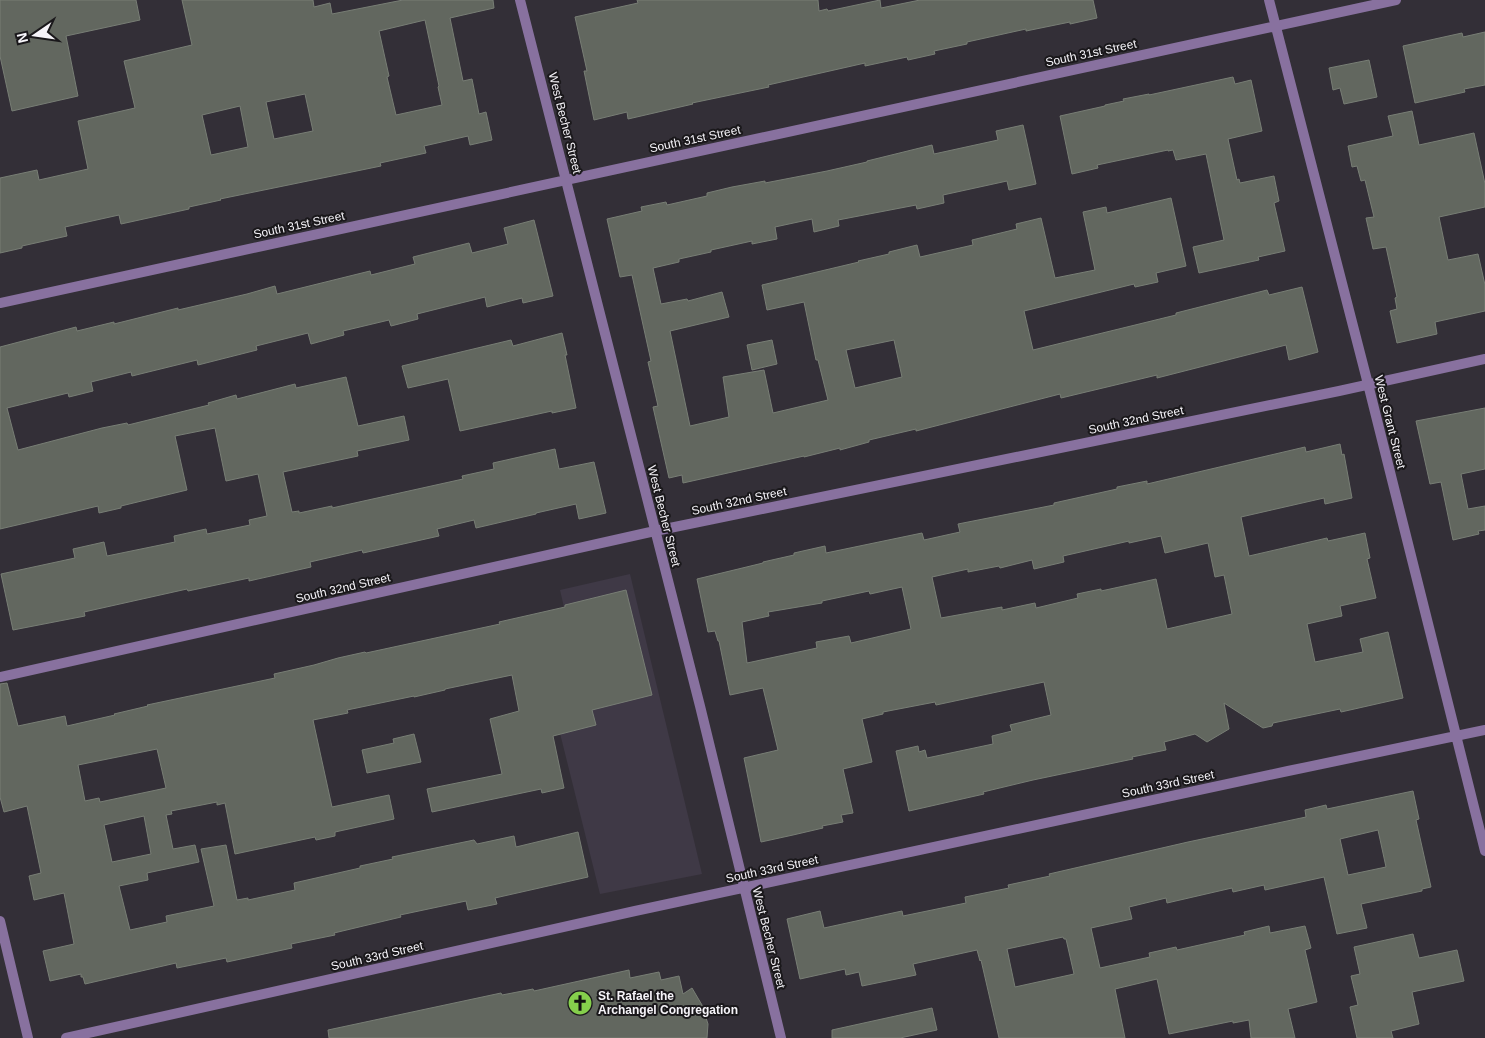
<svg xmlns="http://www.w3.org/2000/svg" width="1485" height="1038" font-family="Helvetica,sans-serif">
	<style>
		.built { fill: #3f3946 }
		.building { fill: #62675f; stroke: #787e75; fill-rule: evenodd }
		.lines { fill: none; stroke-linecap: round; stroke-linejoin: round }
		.minor { stroke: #88719f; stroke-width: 10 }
		.labels { text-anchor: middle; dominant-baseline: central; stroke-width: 4; stroke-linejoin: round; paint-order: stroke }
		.street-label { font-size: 12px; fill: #f6f4f9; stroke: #1a181b }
		.poi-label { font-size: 12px; font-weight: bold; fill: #f6f4f9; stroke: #1a181b; text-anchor: start }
	</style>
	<rect width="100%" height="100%" fill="#332f37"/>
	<path class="built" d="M630 574 702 874 600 894 549 689 581 681 560 590Z"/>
	<path class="building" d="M0 0H136L140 20 66 36 78 96 12 111 0 56Z
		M182 0H313L314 7 330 3 332 14 403 0H493L494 8 450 18 463 81 472 79 479 114 486 112 492 140 470 145 468 136 424 146 426 153 380 163 381 166 220 199 221 200 189 207V209L121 224 119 215 65 227 67 236 22 246V248L0 253V178L37 170 39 180 88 169 78 121 135 108 124 61 192 45ZM425 20 439 86 438 87 442 105 396 115 387 77 389 76 379 31ZM305 94 313 131 274 139 266 102ZM240 106 248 147 211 155 202 115Z
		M637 0H818L819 11 827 9 828 11 880 0 881 8 920 0H1093L1097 18 1070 24V22L1026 31V29L967 42V44L934 51 935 54 908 60 907 57 865 66V63L768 85 769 87 692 103 693 104 628 119 627 112 594 120 584 71H587L575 17 638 3Z
		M1485 32V85L1464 89 1465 92 1415 103 1403 46 1462 33 1463 37Z
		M1369 60 1377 97 1344 104 1340 88 1333 90 1329 68Z
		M1233 77 1235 84 1251 80 1262 131 1228 139 1237 180 1239 179 1240 183 1274 176 1279 201 1274 203 1285 251 1258 257 1259 260 1199 273 1193 247 1224 240 1206 154 1176 160 1173 150 1168 151V150L1097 165 1098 168 1072 174 1060 116 1105 106V105L1124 101 1123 99 1149 94V95Z
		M1412 111 1419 145 1474 133 1485 184V207L1439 217 1448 260 1478 254 1485 285V311L1435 322 1437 334 1397 343 1390 311 1397 309 1395 298 1397 297 1386 247 1373 249 1366 218 1374 217 1365 180 1361 181 1357 166 1352 167 1348 146 1393 136 1388 116Z
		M1023 125 1036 184 1009 190 1007 181 943 195 944 203 917 209 916 205 838 220 839 226 814 232 812 219 775 227 777 239 752 244V241L711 250V252L679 259V262L653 268 661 304 687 299 688 301 722 292 729 317 670 331 690 426 729 417 723 377 764 370 773 413 828 400 818 360H816L804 302 767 310 762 285 859 262 858 261 889 254V252L917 245 920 257 973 245 972 240 1017 229 1016 224 1041 218 1055 278 1095 270 1083 212 1106 207 1107 213 1171 198 1186 266 1156 273 1158 282 1135 287 1134 284 1024 311 1033 350 1176 315V313L1267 290 1269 295 1302 287 1318 352 1289 360 1286 345 1157 378V375L1061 398 1060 394 916 431V429L869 440V442L840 450V448L804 457V456L683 483 682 475 669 478 653 407 658 406 648 362 651 361 632 275 620 277 607 219 642 211 641 207 666 202 667 205 707 196V193L732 187 765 181V183L827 171 867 162V161L932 145 934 154 998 140 996 131ZM894 340 902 377 855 388 846 350Z
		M534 220 553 296 523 303 522 298 487 307 485 297 417 314 418 319 391 326 389 320 343 331 344 335 311 344 308 333 256 346 257 350 198 365 197 360 132 376 131 372 91 382 93 391 69 397 68 393 7 408 18 450 102 428 127 423 128 425 209 405 208 403 236 395 237 399 295 384 296 388 346 377 358 426 404 416 409 440 357 451 358 456 283 472 292 512 299 511V513L332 506V508L463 479 462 476 494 469 493 463 555 449 559 469 594 462 606 513 579 519 576 504 536 513V514L476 528 474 520 437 529 439 536 363 553 362 550 310 562 311 567 249 581V578L188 591 187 589 84 612 85 616 13 630 1 574 75 558 73 549 104 542 107 556 175 542 174 536 206 529 207 534 250 525 249 520 267 516 258 474 226 481 215 428 175 436 187 490 121 506V508L99 513 98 506 0 529V347L76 327 77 331 114 322V324L178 308V310L247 294 275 286 277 294 370 271 371 275 415 264 413 257 469 243 472 253 508 244 504 228Z
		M562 333 567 355H565L576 408 552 413V411L460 431 448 379 408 388 402 366 511 340 513 346Z
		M772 340 777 364 752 370 747 345Z
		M1485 408V469L1461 474 1468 509 1485 506V530L1478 531 1479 534 1453 540 1441 482 1430 484 1416 421Z
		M1340 444 1342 455 1344 454 1352 498 1325 504 1324 498 1241 517 1249 556 1327 538 1328 541 1365 533 1370 558 1367 559 1376 598 1340 606 1342 616 1307 624 1315 662 1363 652 1360 639 1388 632 1403 698 1341 712 1340 709 1273 723 1272 726 1263 728 1224 703 1229 729 1207 742 1195 734 1164 742 1166 750 1132 757 1133 759 1033 780 983 792 984 794 909 811 896 751 918 746 919 752 925 750 927 758 993 744 992 736 1012 731 1010 725 1051 715 1044 682 936 705 935 702 883 712V714L862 719 872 762 843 769 853 813 841 815 843 822 822 826 823 828 793 835 761 842 744 758 778 750 763 688 730 695 719 641H718L715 631 708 632 697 579 763 563V562L794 555V553L825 546 826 553 922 533 924 540 960 532 958 524 1054 505V503L1117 489V487L1147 481V484L1305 447 1306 452ZM1161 536 1165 553 1208 543 1215 577 1224 575 1232 614 1167 629 1156 579 1101 591V589L1077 594 1078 598 1036 608 1035 603 1002 610V607L941 618 932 577 968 569V572L999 566 1000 568 1032 560 1034 569 1064 562 1063 556 1129 541V543ZM902 587 911 629 851 643 849 636 816 642 817 648 747 663 742 622 769 616 768 612 822 603V601L869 591 870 594Z
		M626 590 652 695 592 710 596 725 553 736 564 788 542 793 541 789 432 812 427 789 502 774 490 719 519 711 512 675 445 689V690L414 697V696L347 710 348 713 313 720 332 807 389 795 394 819 335 832V836L316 840 315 837 235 854 225 803 217 805V802L171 811 172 814 166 815 173 849 195 845 199 862 147 873 148 880 119 886 130 930 167 922 166 916 214 906 201 849 226 845 237 900 248 898V900L295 890 294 883 360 868V866L393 859 392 857 474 840 477 844 514 836 516 847 578 832 588 877 495 898 497 904 468 910 466 901 400 915 401 917 334 933 335 935 291 944 292 948 227 962 226 958 177 968 176 963 85 984 83 977H81V974L50 981 43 951 74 944 64 893 34 900 29 876 41 873 27 806 4 812 0 797V684L7 683 18 726 65 716 67 726 115 715 114 714 148 706 147 705 275 678 274 674 314 665 338 658 365 652 366 653 500 624 499 622 565 607V605ZM157 749 166 788 100 802 99 798 85 801 78 765ZM144 816 151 854 112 862 104 825Z
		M414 734 421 762 367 773 362 750 394 743 393 739Z
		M1413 791 1419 819 1416 820 1431 887 1422 889V891L1361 904 1367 928 1337 934 1324 877 1265 890 1264 885 1233 892 1232 888 1167 903 1166 898 1129 907 1132 919 1091 928 1100 968 1150 957 1149 953 1176 947 1177 950 1213 942 1245 935 1244 932 1269 926 1270 933 1305 926 1311 948 1305 950 1317 1002 1288 1009 1295 1038H1251L1249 1020 1233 1023V1021L1169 1034 1157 979 1115 989 1125 1038H999L981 960 980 961 977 950 913 964 916 975 862 986 859 972 846 975 845 969 800 979 787 919 820 911 824 928 902 911 903 916 966 903 965 897 1009 888 1008 885 1050 876 1049 874 1188 842 1306 817 1305 810 1326 805 1327 809ZM1378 830 1386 867 1348 875 1340 839ZM1063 937 1064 939H1066L1074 974 1015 987 1007 949Z
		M1413 934 1419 958 1457 950 1464 981 1412 992 1419 1024 1391 1031 1393 1038H1357L1350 1007 1358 1005 1351 976 1360 974 1354 947Z
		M629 970 630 978 659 972 661 980 679 976 683 994 692 988 702 1005 708 1024 707 1038H329L328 1030 501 993 502 995 533 989 534 991Z
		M932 1008 937 1030 900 1038H832V1030Z"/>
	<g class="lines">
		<path class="minor" d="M520 0 700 706 781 1038
			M1269 0 1368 384 1485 851
			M0 303 1396 0
			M0 677 655 531 1339 391 1485 359
			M0 921 28 1038
			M66 1038 635 911 1288 771 1485 730"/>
	</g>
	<defs>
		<symbol id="church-disc" viewBox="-11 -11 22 22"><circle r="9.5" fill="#85cf4c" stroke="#1a181b"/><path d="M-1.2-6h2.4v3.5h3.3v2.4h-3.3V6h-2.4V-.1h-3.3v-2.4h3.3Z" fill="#111"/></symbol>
	</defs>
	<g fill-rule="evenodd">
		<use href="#church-disc" x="566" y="989" width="28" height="28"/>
	</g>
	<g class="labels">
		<g class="street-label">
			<text transform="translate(1091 53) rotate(-12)">South 31st Street</text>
			<text transform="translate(565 123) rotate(76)">West Becher Street</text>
			<text transform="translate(695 139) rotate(-12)">South 31st Street</text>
			<text transform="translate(299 225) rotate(-12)">South 31st Street</text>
			<text transform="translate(1136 420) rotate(-12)">South 32nd Street</text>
			<text transform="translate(1390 422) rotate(76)">West Grant Street</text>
			<text transform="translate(739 501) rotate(-12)">South 32nd Street</text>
			<text transform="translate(664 516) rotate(76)">West Becher Street</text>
			<text transform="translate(343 588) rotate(-13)">South 32nd Street</text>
			<text transform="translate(1168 784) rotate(-12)">South 33rd Street</text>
			<text transform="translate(772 869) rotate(-12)">South 33rd Street</text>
			<text transform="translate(769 938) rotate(76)">West Becher Street</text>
			<text transform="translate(377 956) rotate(-13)">South 33rd Street</text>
		</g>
		<g class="poi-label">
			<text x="598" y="996">St. Rafael the<tspan x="598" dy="14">Archangel Congregation</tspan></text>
		</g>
	</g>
	<g transform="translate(35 35) rotate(257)" stroke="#1a181b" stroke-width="4" paint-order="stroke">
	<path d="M0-4L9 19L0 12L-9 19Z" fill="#f6f4f9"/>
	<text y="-8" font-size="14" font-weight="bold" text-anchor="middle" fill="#f6f4f9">N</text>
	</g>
</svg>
